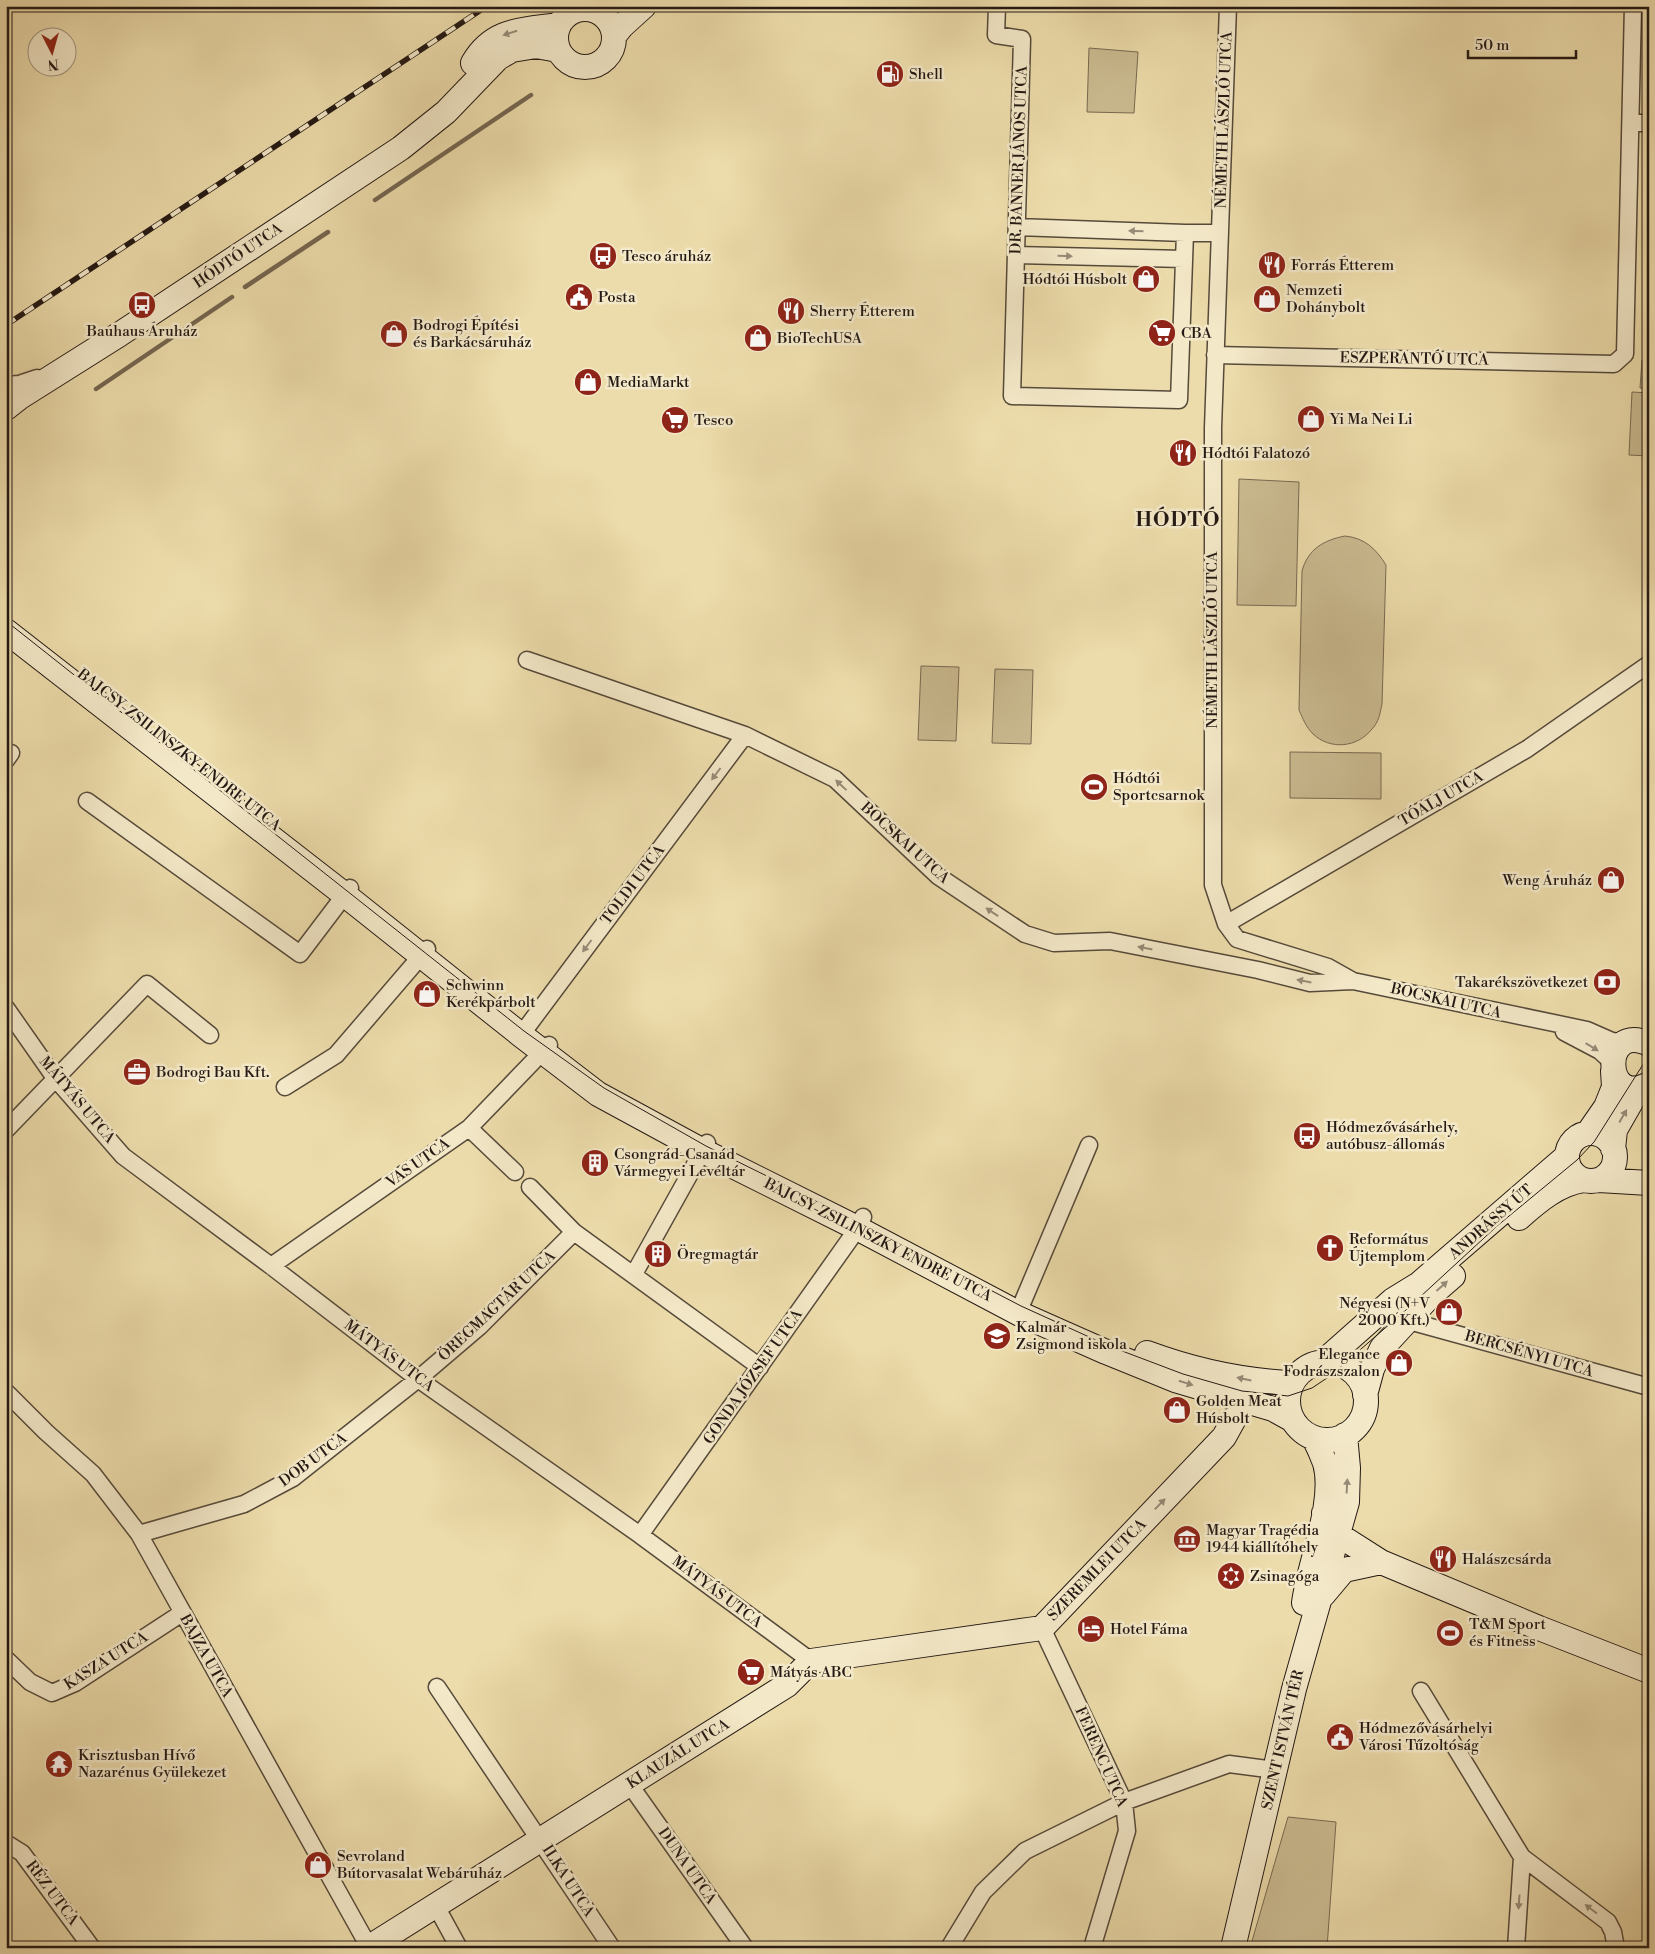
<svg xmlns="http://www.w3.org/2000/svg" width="1655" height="1954" font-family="'Libre Bodoni',serif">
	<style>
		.green { fill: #cbbb91; stroke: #786a52 }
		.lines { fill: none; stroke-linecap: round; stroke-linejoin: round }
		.stream { stroke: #746650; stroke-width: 4.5 }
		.street-casing { stroke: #564a3a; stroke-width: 19 }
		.secondary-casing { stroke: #241914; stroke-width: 26 }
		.street { stroke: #f3e8c8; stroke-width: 16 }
		.secondary { stroke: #f3e8c8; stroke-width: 24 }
		.tram { stroke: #241914; stroke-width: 1 }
		.rail-casing { stroke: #241914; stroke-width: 5.5 }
		.rail { stroke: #f3e8c8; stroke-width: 4; stroke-dasharray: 11; stroke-linecap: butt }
		.oneway { fill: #968b77 }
		.labels { text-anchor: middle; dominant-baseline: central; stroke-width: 5; stroke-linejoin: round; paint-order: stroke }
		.poi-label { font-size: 15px; fill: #241914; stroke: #f3e8c8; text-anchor: start }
		.street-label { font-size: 15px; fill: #241914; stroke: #f3e8c8 }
		.district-label { font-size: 20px; font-weight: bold; letter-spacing: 1px; fill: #241914; stroke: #f3e8c8 }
	</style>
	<rect width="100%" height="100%" fill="#eddcab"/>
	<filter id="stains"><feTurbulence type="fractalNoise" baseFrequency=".004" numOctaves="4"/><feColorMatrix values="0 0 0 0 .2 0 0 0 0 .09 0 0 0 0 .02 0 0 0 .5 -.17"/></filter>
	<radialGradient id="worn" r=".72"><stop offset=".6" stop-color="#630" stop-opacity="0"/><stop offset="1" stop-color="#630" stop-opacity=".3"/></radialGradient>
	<path class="green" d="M1089 48 1138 52 1134 113 1087 112Z
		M1642 360H1649V388H1640Z
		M1632 392 1649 393V456L1629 455Z
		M1239 479 1299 482 1296 606 1237 605Z
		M1345 536C1365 538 1376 549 1386 565L1382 704C1380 713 1379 722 1372 729 1357 748 1330 750 1313 734 1306 727 1303 719 1299 710L1302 571C1308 549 1324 540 1345 536Z
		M921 666 959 667 956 741 918 740Z
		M995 669 1033 670 1031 744 992 743Z
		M1290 752 1381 753V799L1290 798Z
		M1288 1817 1336 1822 1327 1948H1250Z"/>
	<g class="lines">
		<path class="stream" d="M375 200 531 95
			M245 287 328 232
			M96 389 232 297"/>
		<defs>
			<path id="street" d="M567 6 568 14
				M591 6 593 10
				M997 6 996 35 1022 39 1012 396 1179 400 1185 233H1220
				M1228 6 1213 428V885L1226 924 1237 939 1328 967 1353 981 1587 1030 1612 1041 1625 1043
				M1631 123H1649
				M1017 227 1185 233
				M1016 255 1184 259
				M1215 355 1614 364 1625 354 1633 6
				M6 385 19 384 37 378
				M527 660 745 735 835 779 938 876 1025 934 1054 943 1110 941 1258 970 1310 983 1353 981
				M6 760 11 753
				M87 801 300 954 350 888
				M1226 924 1527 749 1649 664
				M6 1008 55 1078 123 1156 271 1266 418 1379 640 1535 811 1661
				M1564 1032 1600 1051 1612 1062
				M521 1035 745 735
				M285 1087 336 1055 427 949
				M469 1128 515 1172
				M6 1130 147 984 210 1035
				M530 1187 574 1232 760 1367
				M271 1266 469 1128 549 1045
				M634 1274 707 1143
				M1018 1313 1089 1145
				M1409 1321 1649 1387
				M6 1392 46 1432 93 1474 139 1534 369 1947
				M139 1534 244 1504 293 1478 418 1379 479 1327 574 1232
				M640 1535 855 1232 863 1217
				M1042 1628 1124 1802 1127 1831 1092 1948
				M6 1659 30 1682 52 1693 75 1683 182 1613
				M437 1687 612 1948
				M1421 1691 1522 1857 1608 1922 1613 1932 1616 1948
				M630 1785 745 1948
				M6 1843 22 1853 92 1948
				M436 1906 459 1948
				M949 1948 983 1892 1025 1851 1124 1802 1229 1764 1275 1770
				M1516 1948 1522 1857"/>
			<path id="secondary" d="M556 38a29 29 0 1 1 58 0a29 29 0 1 1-58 0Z
				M614 36 622 26 644 6
				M473 63C493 28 524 30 558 25
				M6 408 20 397 120 334 401 148 446 112 498 58 512 50 536 46 558 50
				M6 631 345 895 521 1035 598 1094 703 1151 857 1228 1018 1313 1106 1352 1175 1380 1273 1409 1293 1420
				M1649 1044C1600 1021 1603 1109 1649 1084
				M1588 1133 1606 1107 1614 1087 1613 1071
				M1567 1157a24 24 0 1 1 48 0a24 24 0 1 1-48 0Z
				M1613 1149 1615 1130 1635 1095 1644 1087
				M1599 1180 1649 1183
				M1519 1218C1538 1201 1558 1184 1584 1180
				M1147 1353C1193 1370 1243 1381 1292 1383
				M1288 1401a39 39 0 1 1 78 0a39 39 0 1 1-78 0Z
				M1322 1363 1393 1300 1419 1284 1567 1156
				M1365 1395 1372 1369 1382 1348 1430 1296 1453 1276
				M1324 1513 1337 1534 1381 1562 1539 1628 1649 1671
				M1323 1595 1344 1570 1381 1562
				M1304 1603C1309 1563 1336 1502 1325 1463 1322 1455 1318 1446 1314 1438
				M368 1948 787 1685 811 1661 1042 1628 1224 1437 1234 1419
				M1233 1948 1294 1689 1347 1502 1348 1468 1345 1435"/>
		</defs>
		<use href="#street" class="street-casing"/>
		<use href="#secondary" class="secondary-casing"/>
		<use href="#street" class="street"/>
		<use href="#secondary" class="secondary"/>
		<path class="tram" d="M6 621 524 1031 604 1088 706 1146 860 1222 1021 1306 1109 1346 1183 1374 1242 1391 1288 1396 1312 1388 1330 1376 1407 1309 1497 1226 1577 1160 1594 1142 1649 1055"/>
		<defs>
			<path id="rail" d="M6 325 487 6"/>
		</defs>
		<use href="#rail" class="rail-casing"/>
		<use href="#rail" class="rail"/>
	</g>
	<defs><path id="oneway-solid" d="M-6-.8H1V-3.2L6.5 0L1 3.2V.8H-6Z" transform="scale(1.25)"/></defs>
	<g class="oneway">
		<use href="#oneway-solid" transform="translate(510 33) rotate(162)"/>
		<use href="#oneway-solid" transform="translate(1136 231) rotate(-178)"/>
		<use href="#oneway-solid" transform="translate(1065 256) rotate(2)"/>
		<use href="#oneway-solid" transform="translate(716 774) rotate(127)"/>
		<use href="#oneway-solid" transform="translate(841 785) rotate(-137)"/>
		<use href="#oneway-solid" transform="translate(992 912) rotate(-146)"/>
		<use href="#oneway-solid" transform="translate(587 946) rotate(127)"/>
		<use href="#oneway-solid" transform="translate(1145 948) rotate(-169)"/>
		<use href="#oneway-solid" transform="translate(1304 981) rotate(-169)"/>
		<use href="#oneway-solid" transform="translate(1592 1047) rotate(31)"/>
		<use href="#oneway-solid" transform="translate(1623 1116) rotate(-60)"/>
		<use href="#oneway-solid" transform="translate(1442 1286) rotate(-42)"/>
		<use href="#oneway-solid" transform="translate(1244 1379) rotate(-168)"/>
		<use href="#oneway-solid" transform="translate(1186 1383) rotate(18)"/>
		<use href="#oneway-solid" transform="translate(1347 1486) rotate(-87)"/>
		<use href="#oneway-solid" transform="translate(1160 1504) rotate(-46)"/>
		<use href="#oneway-solid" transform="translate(1519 1902) rotate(94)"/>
		<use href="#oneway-solid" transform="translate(1591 1909) rotate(-143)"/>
	</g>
	<defs>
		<symbol id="fuel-disc" viewBox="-11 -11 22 22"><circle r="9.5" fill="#8f2418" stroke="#f3e8c8"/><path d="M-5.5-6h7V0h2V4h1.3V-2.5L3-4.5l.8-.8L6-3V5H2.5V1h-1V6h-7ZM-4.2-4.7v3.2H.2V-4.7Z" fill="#fff"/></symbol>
		<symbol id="bus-disc" viewBox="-11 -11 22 22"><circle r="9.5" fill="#8f2418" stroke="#f3e8c8"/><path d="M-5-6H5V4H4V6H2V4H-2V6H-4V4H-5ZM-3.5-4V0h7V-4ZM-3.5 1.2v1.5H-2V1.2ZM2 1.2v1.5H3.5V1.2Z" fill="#fff"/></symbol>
		<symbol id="restaurant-disc" viewBox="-11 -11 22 22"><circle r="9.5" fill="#8f2418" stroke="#f3e8c8"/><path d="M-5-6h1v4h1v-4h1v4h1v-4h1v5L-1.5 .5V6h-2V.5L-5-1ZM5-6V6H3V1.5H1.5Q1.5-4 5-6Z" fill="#fff"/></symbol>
		<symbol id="shop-disc" viewBox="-11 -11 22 22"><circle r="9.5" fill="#8f2418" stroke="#f3e8c8"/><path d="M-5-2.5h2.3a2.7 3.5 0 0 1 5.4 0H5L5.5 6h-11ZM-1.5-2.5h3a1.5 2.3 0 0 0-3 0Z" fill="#fff"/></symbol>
		<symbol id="civic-disc" viewBox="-11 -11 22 22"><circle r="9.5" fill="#8f2418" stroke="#f3e8c8"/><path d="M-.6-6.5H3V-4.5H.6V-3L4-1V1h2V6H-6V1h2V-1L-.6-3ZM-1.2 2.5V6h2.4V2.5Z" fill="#fff"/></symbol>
		<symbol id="supermarket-disc" viewBox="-11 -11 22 22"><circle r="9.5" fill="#8f2418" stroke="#f3e8c8"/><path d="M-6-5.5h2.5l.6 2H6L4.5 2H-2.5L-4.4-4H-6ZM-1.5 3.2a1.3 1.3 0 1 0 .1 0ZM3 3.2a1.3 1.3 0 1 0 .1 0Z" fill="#fff"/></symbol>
		<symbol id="stadium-disc" viewBox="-11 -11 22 22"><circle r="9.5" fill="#8f2418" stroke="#f3e8c8"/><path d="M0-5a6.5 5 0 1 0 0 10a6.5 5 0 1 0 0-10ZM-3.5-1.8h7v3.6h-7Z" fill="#fff"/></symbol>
		<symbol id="bank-disc" viewBox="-11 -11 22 22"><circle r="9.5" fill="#8f2418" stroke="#f3e8c8"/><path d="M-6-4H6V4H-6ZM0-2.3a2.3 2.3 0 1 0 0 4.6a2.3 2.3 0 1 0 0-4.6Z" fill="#fff"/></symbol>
		<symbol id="office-disc" viewBox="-11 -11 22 22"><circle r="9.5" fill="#8f2418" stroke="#f3e8c8"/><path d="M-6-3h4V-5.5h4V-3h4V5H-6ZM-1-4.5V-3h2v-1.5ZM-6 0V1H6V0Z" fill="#fff"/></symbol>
		<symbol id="building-disc" viewBox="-11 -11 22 22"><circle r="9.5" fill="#8f2418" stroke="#f3e8c8"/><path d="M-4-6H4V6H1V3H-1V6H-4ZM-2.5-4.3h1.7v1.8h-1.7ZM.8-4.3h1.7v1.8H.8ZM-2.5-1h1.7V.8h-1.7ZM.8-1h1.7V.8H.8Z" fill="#fff"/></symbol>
		<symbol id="church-disc" viewBox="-11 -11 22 22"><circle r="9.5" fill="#8f2418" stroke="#f3e8c8"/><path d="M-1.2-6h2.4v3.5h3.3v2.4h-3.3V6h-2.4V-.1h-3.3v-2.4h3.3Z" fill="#fff"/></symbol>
		<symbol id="school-disc" viewBox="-11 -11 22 22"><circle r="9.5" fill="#8f2418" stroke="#f3e8c8"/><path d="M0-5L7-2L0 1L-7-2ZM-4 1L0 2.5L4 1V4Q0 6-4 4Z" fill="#fff"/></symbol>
		<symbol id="museum-disc" viewBox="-11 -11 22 22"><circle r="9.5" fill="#8f2418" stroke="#f3e8c8"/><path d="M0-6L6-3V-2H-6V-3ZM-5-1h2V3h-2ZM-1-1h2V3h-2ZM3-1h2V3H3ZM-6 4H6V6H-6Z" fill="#fff"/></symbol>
		<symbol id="synagogue-disc" viewBox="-11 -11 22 22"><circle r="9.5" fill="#8f2418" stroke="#f3e8c8"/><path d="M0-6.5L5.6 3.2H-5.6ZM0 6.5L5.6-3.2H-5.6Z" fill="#fff"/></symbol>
		<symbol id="hotel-disc" viewBox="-11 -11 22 22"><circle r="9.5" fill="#8f2418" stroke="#f3e8c8"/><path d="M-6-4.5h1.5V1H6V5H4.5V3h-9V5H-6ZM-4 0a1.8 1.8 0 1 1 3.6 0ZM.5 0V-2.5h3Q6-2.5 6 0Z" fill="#fff"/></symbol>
		<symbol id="temple-disc" viewBox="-11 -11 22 22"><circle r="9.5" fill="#8f2418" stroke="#f3e8c8"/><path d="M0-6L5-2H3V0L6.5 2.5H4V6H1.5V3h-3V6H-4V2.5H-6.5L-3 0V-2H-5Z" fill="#fff"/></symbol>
	</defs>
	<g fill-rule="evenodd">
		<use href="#fuel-disc" x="874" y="58" width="32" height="32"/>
		<use href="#bus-disc" x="587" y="240" width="32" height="32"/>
		<use href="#restaurant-disc" x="1256" y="249" width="32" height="32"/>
		<use href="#shop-disc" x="1130" y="263" width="32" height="32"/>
		<use href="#civic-disc" x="563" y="281" width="32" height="32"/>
		<use href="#shop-disc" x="1251" y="283" width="32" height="32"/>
		<use href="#bus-disc" x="126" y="289" width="32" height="32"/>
		<use href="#restaurant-disc" x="775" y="295" width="32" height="32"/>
		<use href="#supermarket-disc" x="1146" y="317" width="32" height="32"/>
		<use href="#shop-disc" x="378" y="318" width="32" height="32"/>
		<use href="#shop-disc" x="742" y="322" width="32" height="32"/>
		<use href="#shop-disc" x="572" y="366" width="32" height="32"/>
		<use href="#shop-disc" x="1295" y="403" width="32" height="32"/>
		<use href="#supermarket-disc" x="659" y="404" width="32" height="32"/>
		<use href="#restaurant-disc" x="1167" y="437" width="32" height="32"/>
		<use href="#stadium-disc" x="1078" y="771" width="32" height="32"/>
		<use href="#shop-disc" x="1595" y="864" width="32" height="32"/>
		<use href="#bank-disc" x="1591" y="966" width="32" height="32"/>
		<use href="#shop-disc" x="411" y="978" width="32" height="32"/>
		<use href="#office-disc" x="121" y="1056" width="32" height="32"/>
		<use href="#bus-disc" x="1291" y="1120" width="32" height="32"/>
		<use href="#building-disc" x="579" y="1147" width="32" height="32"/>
		<use href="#church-disc" x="1314" y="1232" width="32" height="32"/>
		<use href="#building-disc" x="642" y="1238" width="32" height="32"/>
		<use href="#shop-disc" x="1433" y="1296" width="32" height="32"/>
		<use href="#school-disc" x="981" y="1320" width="32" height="32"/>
		<use href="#shop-disc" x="1383" y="1347" width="32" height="32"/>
		<use href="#shop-disc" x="1161" y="1394" width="32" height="32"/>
		<use href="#museum-disc" x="1171" y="1523" width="32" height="32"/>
		<use href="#restaurant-disc" x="1427" y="1543" width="32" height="32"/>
		<use href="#synagogue-disc" x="1215" y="1560" width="32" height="32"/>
		<use href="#hotel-disc" x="1075" y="1613" width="32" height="32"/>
		<use href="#stadium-disc" x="1434" y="1617" width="32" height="32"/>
		<use href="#supermarket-disc" x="735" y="1656" width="32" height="32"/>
		<use href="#civic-disc" x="1324" y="1721" width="32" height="32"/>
		<use href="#temple-disc" x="43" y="1748" width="32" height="32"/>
		<use href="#shop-disc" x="302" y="1849" width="32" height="32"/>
	</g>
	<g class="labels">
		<g class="poi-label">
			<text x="909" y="74">Shell</text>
			<text x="622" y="256">Tesco áruház</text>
			<text x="1291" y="265">Forrás Étterem</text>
			<text x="1127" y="279" text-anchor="end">Hódtói Húsbolt</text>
			<text x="1286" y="290">Nemzeti<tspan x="1286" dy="17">Dohánybolt</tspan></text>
			<text x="598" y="297">Posta</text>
			<text x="810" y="311">Sherry Étterem</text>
			<text x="413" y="325">Bodrogi Építési<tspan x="413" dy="17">és Barkácsáruház</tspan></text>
			<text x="142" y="331" text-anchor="middle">Bauhaus Áruház</text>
			<text x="1181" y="333">CBA</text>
			<text x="777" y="338">BioTechUSA</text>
			<text x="607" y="382">MediaMarkt</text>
			<text x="1330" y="419">Yi Ma Nei Li</text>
			<text x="694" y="420">Tesco</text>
			<text x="1202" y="453">Hódtói Falatozó</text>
			<text x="1113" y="778">Hódtói<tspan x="1113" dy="17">Sportcsarnok</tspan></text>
			<text x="1592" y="880" text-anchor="end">Weng Áruház</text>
			<text x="1588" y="982" text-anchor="end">Takarékszövetkezet</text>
			<text x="446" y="985">Schwinn<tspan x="446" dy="17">Kerékpárbolt</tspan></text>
			<text x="156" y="1072">Bodrogi Bau Kft.</text>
			<text x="1326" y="1127">Hódmezővásárhely,<tspan x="1326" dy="17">autóbusz-állomás</tspan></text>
			<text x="614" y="1154">Csongrád-Csanád<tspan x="614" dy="17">Vármegyei Levéltár</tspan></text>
			<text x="1349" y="1239">Református<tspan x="1349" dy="17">Újtemplom</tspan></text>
			<text x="677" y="1254">Öregmagtár</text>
			<text x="1430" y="1303" text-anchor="end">Négyesi (N+V<tspan x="1430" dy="17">2000 Kft.)</tspan></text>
			<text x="1016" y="1327">Kalmár<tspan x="1016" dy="17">Zsigmond iskola</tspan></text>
			<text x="1380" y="1354" text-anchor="end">Elegance<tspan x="1380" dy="17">Fodrászszalon</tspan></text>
			<text x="1196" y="1401">Golden Meat<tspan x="1196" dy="17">Húsbolt</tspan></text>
			<text x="1206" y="1530">Magyar Tragédia<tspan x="1206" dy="17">1944 kiállítóhely</tspan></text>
			<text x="1462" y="1559">Halászcsárda</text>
			<text x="1250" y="1576">Zsinagóga</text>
			<text x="1469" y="1624">T&amp;M Sport<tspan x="1469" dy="17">és Fitness</tspan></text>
			<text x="1110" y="1629">Hotel Fáma</text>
			<text x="770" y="1672">Mátyás ABC</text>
			<text x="1359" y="1728">Hódmezővásárhelyi<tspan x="1359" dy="17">Városi Tűzoltóság</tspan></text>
			<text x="78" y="1755">Krisztusban Hívő<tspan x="78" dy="17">Nazarénus Gyülekezet</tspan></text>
			<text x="337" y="1856">Sevroland<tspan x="337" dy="17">Bútorvasalat Webáruház</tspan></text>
		</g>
		<g class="street-label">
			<text transform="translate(1224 120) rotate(-88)">NÉMETH LÁSZLÓ UTCA</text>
			<text transform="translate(1019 160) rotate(-88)">DR. BANNER JÁNOS UTCA</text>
			<text transform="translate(238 256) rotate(-34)">HÓDTÓ UTCA</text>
			<text transform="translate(1414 359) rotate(1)">ESZPERANTÓ UTCA</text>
			<text transform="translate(1212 640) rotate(-90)">NÉMETH LÁSZLÓ UTCA</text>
			<text transform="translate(179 750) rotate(38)">BAJCSY-ZSILINSZKY ENDRE UTCA</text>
			<text transform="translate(1441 799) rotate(-30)">TÓALJ UTCA</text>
			<text transform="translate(905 843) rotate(42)">BOCSKAI UTCA</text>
			<text transform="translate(633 885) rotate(-53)">TOLDI UTCA</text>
			<text transform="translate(1446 1001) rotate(13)">BOCSKAI UTCA</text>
			<text transform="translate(77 1100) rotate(50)">MÁTYÁS UTCA</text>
			<text transform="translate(418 1163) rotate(-35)">VAS UTCA</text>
			<text transform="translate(1491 1222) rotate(-41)">ANDRÁSSY ÚT</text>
			<text transform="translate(878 1240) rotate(27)">BAJCSY-ZSILINSZKY ENDRE UTCA</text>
			<text transform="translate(497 1306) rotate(-43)">ÖREGMAGTÁR UTCA</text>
			<text transform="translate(1529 1354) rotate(16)">BERCSÉNYI UTCA</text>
			<text transform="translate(389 1356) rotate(37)">MÁTYÁS UTCA</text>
			<text transform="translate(753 1377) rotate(-55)">GONDA JÓZSEF UTCA</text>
			<text transform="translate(313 1460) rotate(-36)">DOB UTCA</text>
			<text transform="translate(1097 1570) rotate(-46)">SZEREMLEI UTCA</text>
			<text transform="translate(717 1592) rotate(37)">MÁTYÁS UTCA</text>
			<text transform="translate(206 1656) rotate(61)">BAJZA UTCA</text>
			<text transform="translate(106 1661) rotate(-32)">KASZA UTCA</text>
			<text transform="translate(1283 1740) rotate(-77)">SZENT ISTVÁN TÉR</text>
			<text transform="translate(678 1754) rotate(-32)">KLAUZÁL UTCA</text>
			<text transform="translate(1101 1757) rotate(66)">FERENC UTCA</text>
			<text transform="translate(687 1866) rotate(55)">DUNA UTCA</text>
			<text transform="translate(568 1881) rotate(57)">ILKA UTCA</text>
			<text transform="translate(52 1893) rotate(53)">RÉZ UTCA</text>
		</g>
		<g class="district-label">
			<text x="1178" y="520">HÓDTÓ</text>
		</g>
	</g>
	<rect width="1655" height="1954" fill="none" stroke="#eddcab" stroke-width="25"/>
	<rect x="8" y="8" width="1640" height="1939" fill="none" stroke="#241914" stroke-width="2.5"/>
	<rect x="12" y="12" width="1630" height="1929" fill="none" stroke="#241914"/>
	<g transform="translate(52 52) rotate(174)"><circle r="24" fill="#f3e8c8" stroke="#a09580"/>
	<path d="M0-4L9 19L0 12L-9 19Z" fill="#8f2418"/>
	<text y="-8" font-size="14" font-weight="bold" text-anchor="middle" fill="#241914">N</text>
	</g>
	<path d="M1468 50v8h108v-8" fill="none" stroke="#241914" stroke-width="2.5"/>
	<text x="1475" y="50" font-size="15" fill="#241914" stroke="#f3e8c8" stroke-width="4" paint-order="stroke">50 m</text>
	<rect width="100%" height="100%" filter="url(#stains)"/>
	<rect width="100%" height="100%" fill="url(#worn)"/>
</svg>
